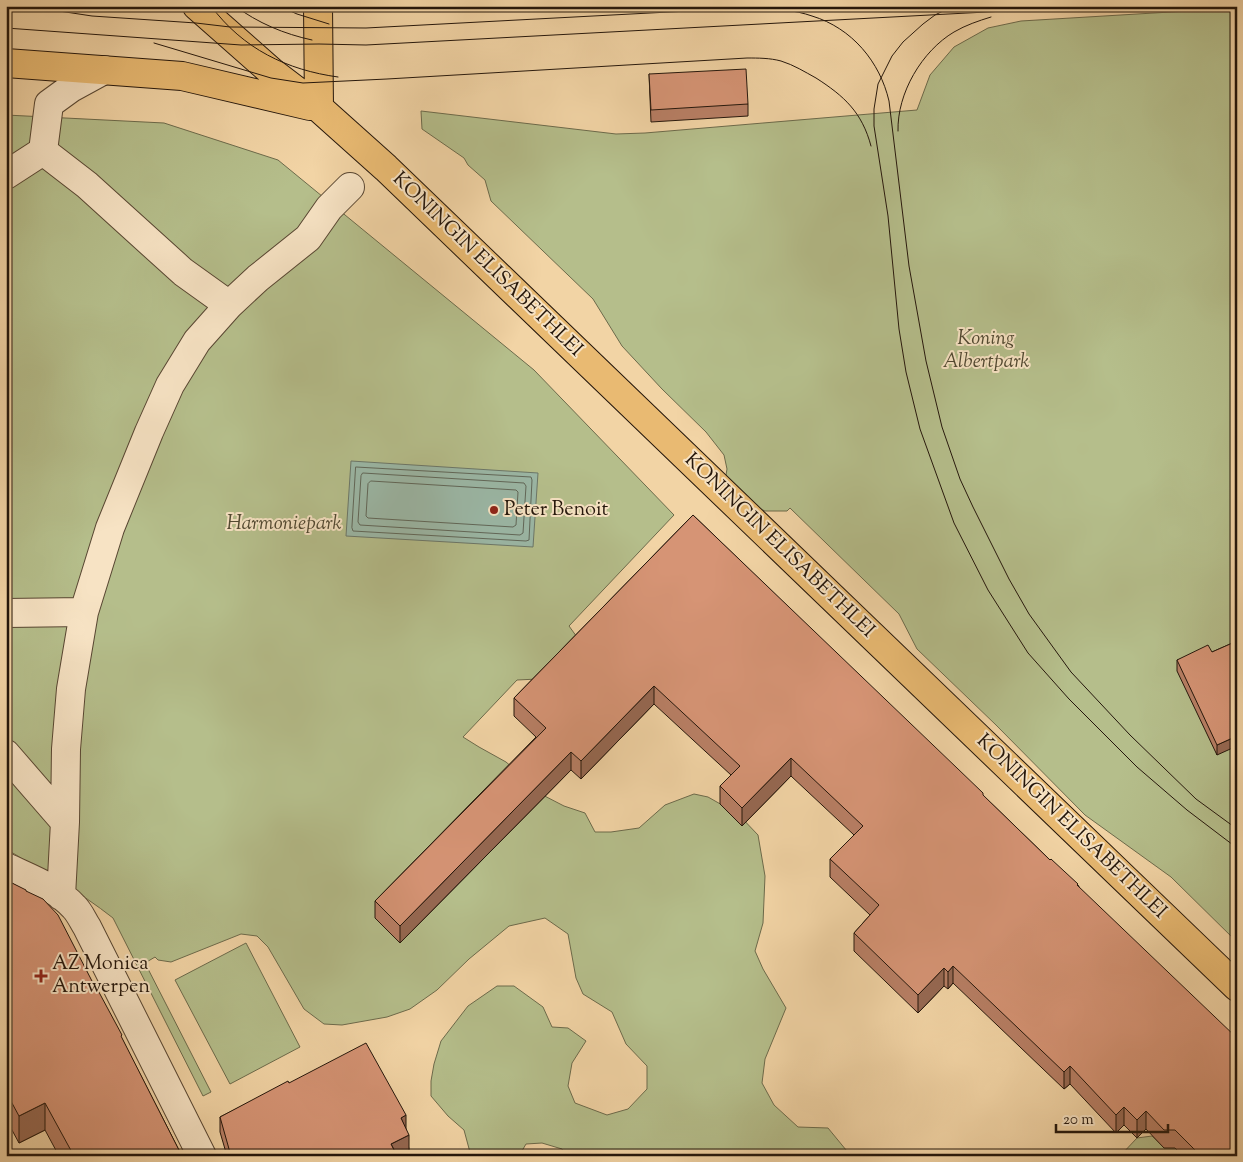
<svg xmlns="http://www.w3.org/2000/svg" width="1243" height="1162" font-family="'Sorts Mill Goudy',serif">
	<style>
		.green { fill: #b5be8b; stroke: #6c6a4b }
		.water { fill: #9bb8a7; stroke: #6b7769 }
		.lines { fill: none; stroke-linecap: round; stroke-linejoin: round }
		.shore { stroke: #606759; stroke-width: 1 }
		.minor-casing { stroke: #584632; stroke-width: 30 }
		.major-casing { stroke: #24160b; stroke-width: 30 }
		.minor { stroke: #f7e3c4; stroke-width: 28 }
		.major { stroke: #e9ba72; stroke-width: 28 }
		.tram { stroke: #24160b; stroke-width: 1 }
		.wall { fill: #b87f65; stroke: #24160b }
		.shaded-wall { fill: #966852; stroke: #24160b }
		.building { fill: #d69475; stroke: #24160b }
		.poi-dot { fill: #8f2418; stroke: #f7e3c4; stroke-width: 2 }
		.labels { text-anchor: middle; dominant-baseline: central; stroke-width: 4; stroke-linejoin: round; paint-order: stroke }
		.street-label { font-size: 20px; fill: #24160b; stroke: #f7e3c4 }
		.park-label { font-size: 20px; font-style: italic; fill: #504831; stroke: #f7e3c4 }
		.poi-label { font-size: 20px; fill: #24160b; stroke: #f7e3c4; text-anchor: start }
	</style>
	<rect width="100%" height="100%" fill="#f2d4a5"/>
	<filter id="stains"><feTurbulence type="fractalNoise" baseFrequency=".004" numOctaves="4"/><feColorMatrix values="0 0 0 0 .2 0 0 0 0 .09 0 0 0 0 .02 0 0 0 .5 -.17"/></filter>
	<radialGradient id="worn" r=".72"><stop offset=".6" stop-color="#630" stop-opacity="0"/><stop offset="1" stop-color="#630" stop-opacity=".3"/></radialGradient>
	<path class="green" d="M1237 8V942L1171 877 1085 815 996 725 917 649 899 614 790 508 787 511H765L750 504 725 481 727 469 724 455 706 432 662 389 622 346 593 299 491 201 485 180 468 165 464 158 422 129 421 111 616 134 645 133 917 110 930 75 954 47 988 28 1021 21Z
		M6 115 164 123 278 160 534 370 674 515 569 626 587 651 538 679 517 680 463 737 479 747 506 762 527 780 533 790 564 806 585 813 595 832H611L639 828 665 805 694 794 708 797 738 814 758 835 765 876 763 923 755 951 763 969 786 1008 765 1059 762 1083 774 1105 798 1127 828 1128 851 1156H566L562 1149 542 1143 526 1144 519 1156H471L464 1130 448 1116 431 1096V1081L434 1064 441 1041 468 1006 497 986H514L543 1007 552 1027 568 1028 586 1041 572 1063 568 1086 575 1103 607 1115 628 1109 647 1089V1066L626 1044 612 1012 583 994 576 978 568 934 545 918 509 926 469 959 437 990 410 1009 387 1017 342 1025 324 1024 304 1009 268 947 257 936 241 934 171 962 158 960 155 957 145 963 211 1092 203 1096 113 918C80 892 43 871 6 849Z
		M246 943 300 1047 230 1084 175 980Z
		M1152 1136 1164 1148H1175L1183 1156H1120L1137 1138Z"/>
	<path class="water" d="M351 461 538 473 533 547 346 536Z"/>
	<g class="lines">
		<path class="shore" d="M356 467 531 477 532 480 529 540 526 541 353 531 352 528Z
			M363 473 524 483 526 486 523 533 520 535 360 525 358 522 361 476Z
			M371 481 516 490 518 492 516 525 513 527 368 518 366 516 368 484Z"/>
		<defs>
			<path id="minor" d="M104 70 71 88 49 104 43 151 87 185 183 272 229 305
				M6 175 43 151
				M6 613 84 612
				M6 754 65 822
				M6 867C29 878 57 888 74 907 80 913 83 921 87 927L202 1156
				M61 896 65 822 66 749 71 689 84 612 110 528 149 432 170 385 197 341 229 305 258 278 308 238 329 208 350 187"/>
			<path id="major" d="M197 6 273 73 319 108 386 168 1237 987
				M318 6 319 108
				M6 63 182 76 310 106"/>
		</defs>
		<use href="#minor" class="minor-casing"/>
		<use href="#major" class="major-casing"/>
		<use href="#minor" class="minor"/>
		<use href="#major" class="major"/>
		<path class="tram" d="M26 6 92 16 196 23 230 27 366 28 764 7
			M211 6C243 49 287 70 338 77
			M235 6C258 23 284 34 312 40
			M279 6 297 14 329 24
			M953 6 935 15 923 24 903 42 892 56 878 84 874 109V126L888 216 899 329 906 372 920 429 954 523 988 590 1028 653 1069 699 1137 767 1187 810 1237 848
			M758 7C776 9 795 10 812 16 852 28 880 62 889 101L909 266 926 361 942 427 960 479 973 507 1009 579 1029 614 1071 672 1130 735 1196 799 1237 829
			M6 28 241 45 319 44 366 45 1099 6
			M154 43 271 78 303 83 387 79 747 58C758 58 770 58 781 61 794 65 805 72 816 78 844 96 862 112 871 146
			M898 131C897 93 922 51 954 32 966 25 978 21 991 17"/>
	</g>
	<path class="wall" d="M649 74 748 104V116L651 122Z
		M693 515 1050 860 1078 885 1237 1156H1183L1175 1148H1164L1146 1129 1137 1138 1124 1125 1116 1133 1070 1084 1064 1089 953 983 948 989 944 986 918 1013 854 951V933L870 915 830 877V859L854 835 791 776 742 826 720 804V786L731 775 654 704 581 779 571 770 400 943 375 918V901L536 737 514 716V698Z
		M1237 641 1217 755 1177 671V660L1212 652Z
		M6 880 26 891 122 1039 182 1156H59L45 1130 19 1143 6 1119Z
		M289 1083 406 1129 409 1150 397 1156H227L220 1132V1117Z"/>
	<path class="shaded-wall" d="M654 686V704L581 779V761Z
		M1237 736V746L1217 755V745Z
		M571 752V770L400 943V926Z
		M791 758V776L742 826V808Z
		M953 966V983L948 989V972Z
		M944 968V986L918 1013V995Z
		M1070 1066V1084L1064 1089V1072Z
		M45 1103V1130L19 1143V1116Z
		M1124 1107V1125L1116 1133V1115Z
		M1146 1111V1129L1137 1138V1120Z
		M406 1115V1130L401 1118Z
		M409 1135V1150L397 1156 391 1144Z"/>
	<path class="building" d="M746 69 748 104 651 110 649 74Z
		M693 515 957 768 983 793V795L1050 860 1051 859 1078 884 1077 885 1237 1038V1156H1201L1175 1130H1164L1146 1111 1137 1120 1124 1107 1116 1115 1070 1066 1064 1072 953 966 948 972 944 968 918 995 854 933 879 905 830 859 863 826 791 758 742 808 720 786 740 766 654 686 581 761 571 752 400 926 375 901 546 728 514 698Z
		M1237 641V736L1217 745 1177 660 1208 645 1212 652Z
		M6 880 26 890V891L43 899 58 915 93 983H94L122 1035 121 1036 182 1156H74L45 1103 19 1116 6 1092Z
		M366 1043 406 1115 401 1118 409 1135 391 1144 397 1156H231L220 1117 288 1081 289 1083Z"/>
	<g class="poi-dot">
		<circle cx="494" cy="510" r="5"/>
		<path d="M38.5 968.5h5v5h5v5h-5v5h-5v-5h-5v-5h5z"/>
	</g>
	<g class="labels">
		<g class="street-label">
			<text transform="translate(487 265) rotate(44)">KONINGIN ELISABETHLEI</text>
			<text transform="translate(779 546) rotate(44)">KONINGIN ELISABETHLEI</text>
			<text transform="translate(1071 827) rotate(44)">KONINGIN ELISABETHLEI</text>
		</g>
		<g class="park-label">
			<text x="986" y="339">Koning<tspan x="986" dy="23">Albertpark</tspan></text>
			<text x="284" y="524">Harmoniepark</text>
		</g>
		<g class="poi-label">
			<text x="504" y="510">Peter Benoit</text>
			<text x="52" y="964">AZ Monica<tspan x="52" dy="23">Antwerpen</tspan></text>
		</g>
	</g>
	<rect width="1243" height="1162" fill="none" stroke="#f2d4a5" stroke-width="25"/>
	<rect x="8" y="8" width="1228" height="1147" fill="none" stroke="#24160b" stroke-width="2.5"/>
	<rect x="12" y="12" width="1218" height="1137" fill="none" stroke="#24160b"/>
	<path d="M1056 1124v8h112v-8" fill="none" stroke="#24160b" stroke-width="2.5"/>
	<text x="1063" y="1124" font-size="15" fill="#24160b" stroke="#f7e3c4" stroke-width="4" paint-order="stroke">20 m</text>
	<rect width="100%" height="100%" filter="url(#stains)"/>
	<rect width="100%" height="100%" fill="url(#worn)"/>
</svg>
